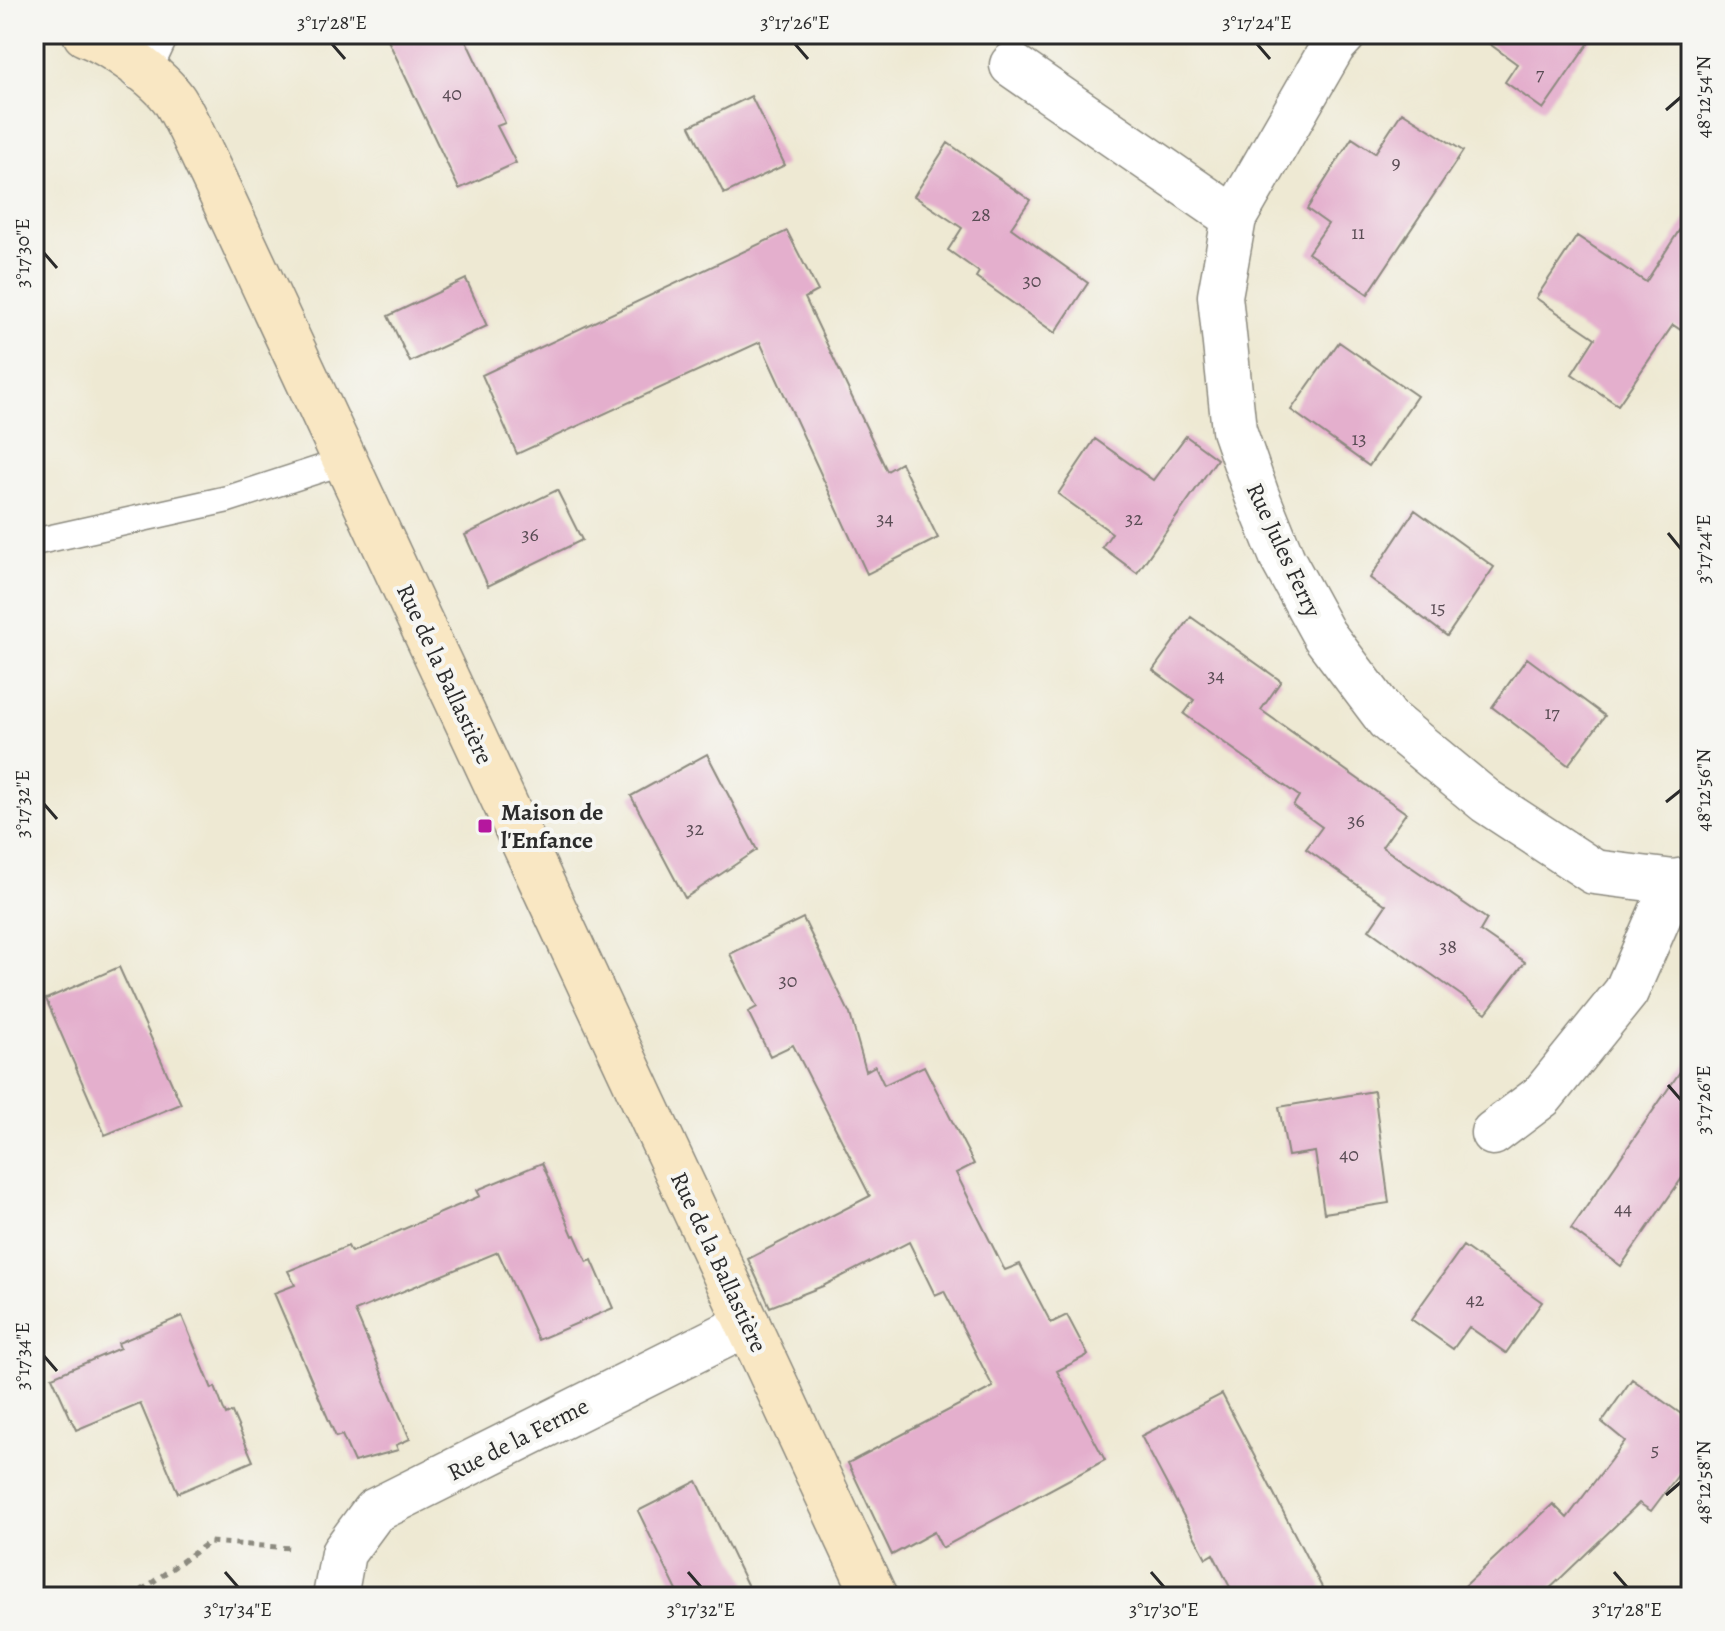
<svg xmlns="http://www.w3.org/2000/svg" width="1725" height="1631" font-family="Alegreya,serif">
	<style>
		.building { fill: #e4afcd }
		.lines { fill: none; stroke-linecap: round; stroke-linejoin: round }
		.lane-casing { stroke: #8c8a7f; stroke-width: 29 }
		.street-casing { stroke: #8c8a7f; stroke-width: 47 }
		.secondary-casing { stroke: #8c8a7f; stroke-width: 47 }
		.path { stroke: #8c8a7f; stroke-width: 5; stroke-dasharray: 6 6; stroke-linecap: butt }
		.lane { stroke: #fff; stroke-width: 26 }
		.street { stroke: #fff; stroke-width: 44 }
		.secondary { stroke: #f9e7c3; stroke-width: 44 }
		.ticks { fill: none; stroke: #2b2b2b; stroke-width: 3 }
		.poi-dot { fill: #b5179e; stroke: #f6f6f2; stroke-width: 3 }
		.labels { text-anchor: middle; dominant-baseline: central; stroke-width: 8; stroke-linejoin: round; paint-order: stroke }
		.number-label { font-size: 20px; fill: #594c54 }
		.street-label { font-size: 24px; fill: #2b2b2b; stroke: #f6f6f2 }
		.poi-label { font-size: 24px; font-weight: bold; fill: #2b2b2b; stroke: #f6f6f2; text-anchor: start }
		.neatline { fill: none; stroke: #2b2b2b; stroke-width: 3 }
		.ticks-label { font-size: 20px; text-anchor: middle; fill: #2b2b2b }
	</style>
	<rect width="100%" height="100%" fill="#f6f6f2"/>
	<filter id="ink" filterUnits="userSpaceOnUse"><feTurbulence type="fractalNoise" baseFrequency=".0125" numOctaves="2"/><feDisplacementMap in="SourceGraphic" scale="16" xChannelSelector="R" yChannelSelector="G"/><feConvolveMatrix kernelMatrix="1 2 1 2 8 2 1 2 1" color-interpolation-filters="sRGB"/></filter>
	<filter id="wash" filterUnits="userSpaceOnUse"><feTurbulence type="fractalNoise" baseFrequency=".006" numOctaves="4" result="noise"/><feDisplacementMap in="SourceGraphic" scale="32" xChannelSelector="R" yChannelSelector="G"/><feGaussianBlur stdDeviation="1.8" result="paint"/><feColorMatrix in="noise" values="0 0 0 0 0 0 0 0 0 0 0 0 0 0 0 0 0 1.4 0 .05"/><feComposite in="paint" operator="in"/></filter>
	<g filter="url(#wash)">
		<rect width="100%" height="100%" fill="#eee9d3"/>
		<g id="blocks">
			<path class="building" d="M385 34H463L505 123 497 126 516 163 459 189Z
				M1476 34H1595L1543 109 1505 82 1517 64Z
				M751 96 785 165 724 194 690 126Z
				M1402 112 1463 151 1368 294 1308 253 1328 224 1307 209 1352 138 1375 153Z
				M948 143 1030 200 1011 228 1088 283 1055 333 976 277 979 272 948 250 962 228 914 196Z
				M1691 212V337L1673 325 1618 405 1572 374 1595 338 1536 298 1577 236 1646 282Z
				M787 231 818 291 805 298 887 471 901 463 938 538 867 574 760 342 517 454 482 375Z
				M466 279 487 326 410 362 388 316Z
				M1339 342 1417 396 1369 466 1291 410Z
				M1186 436 1217 459 1137 573 1102 547 1112 533 1058 494 1095 439 1153 480Z
				M557 490 582 540 488 586 465 535Z
				M1415 510 1494 567 1447 636 1370 578Z
				M1191 617 1281 681 1261 710 1406 813 1382 847 1487 919 1480 931 1525 962 1486 1013 1369 930 1386 905 1306 849 1322 827 1293 806 1299 796 1184 714 1194 700 1153 670Z
				M1527 658 1605 716 1568 765 1492 707Z
				M707 754 757 850 685 898 631 796Z
				M803 918 850 1014 866 1071 875 1066 884 1085 924 1066 974 1164 956 1173 1003 1267 1005 1270 1020 1264 1051 1323 1067 1315 1088 1355 1057 1371 1105 1460 942 1548 934 1532 892 1555 848 1463 993 1387 944 1291 935 1295 909 1242 823 1286 770 1307 748 1259 870 1196 793 1045 770 1056 748 1012 757 1007 730 954Z
				M119 967 181 1104 105 1135 46 999Z
				M1691 1056V1165L1621 1266 1571 1229Z
				M1374 1091 1389 1203 1324 1213 1315 1152 1288 1156 1279 1107Z
				M542 1163 573 1236 575 1235 587 1262 592 1260 613 1308 538 1340 498 1252 355 1311 410 1439 396 1445 398 1450 354 1462 342 1435 336 1437 274 1293 295 1285 288 1271 348 1246 351 1252 480 1196 477 1190Z
				M1463 1246 1542 1302 1506 1353 1469 1327 1453 1349 1411 1319Z
				M182 1316 212 1389 215 1387 226 1415 232 1412 253 1461 178 1493 140 1403 76 1430 52 1377 120 1348 118 1343Z
				M1632 1379 1691 1421V1458L1651 1511 1639 1503 1541 1597H1453L1553 1504 1567 1518 1625 1441 1602 1422Z
				M1222 1394 1272 1490 1327 1597H1235L1213 1554 1206 1558 1141 1436Z
				M697 1481 753 1597H680L638 1511Z"/>
		</g>
	</g>
	<g filter="url(#ink)">
		<use href="#blocks" fill-opacity="0" stroke="#8c8a7f" stroke-width="2"/>
		<g class="lines">
			<defs>
				<path id="lane" d="M34 542 228 499 345 461"/>
				<path id="street" d="M1344 34 1333 46 1234 218 1220 296 1234 430 1257 496 1283 560 1324 635 1388 720 1486 801 1594 872 1674 882 1691 879
					M1012 65 1234 218
					M140 68 156 34
					M1493 1133 1542 1096 1626 992 1674 882
					M335 1597 343 1553 374 1511 748 1324"/>
				<path id="secondary" d="M85 34C111 44 159 77 175 101 189 124 200 151 212 175L875 1597"/>
			</defs>
			<use href="#lane" class="lane-casing"/>
			<use href="#street" class="street-casing"/>
			<use href="#secondary" class="secondary-casing"/>
			<path class="path" d="M132 1597 209 1542 290 1548"/>
			<use href="#lane" class="lane"/>
			<use href="#street" class="street"/>
			<use href="#secondary" class="secondary"/>
		</g>
	</g>
	<path class="ticks" d="M332 44 345 59M795 44 808 59M1257 44 1270 59M1666 110 1681 97M44 253 57 268M1668 533 1681 549M1666 802 1681 790M44 804 57 819M1668 1085 1681 1100M44 1356 57 1371M1666 1495 1681 1482M225 1572 238 1587M688 1572 701 1587M1151 1572 1164 1587M1614 1572 1627 1587"/>
	<rect class="poi-dot" x="477" y="818" width="16" height="16" rx="4"/>
	<g class="labels">
		<g class="number-label">
			<text x="1540" y="73">7</text>
			<text x="452" y="93">40</text>
			<text x="1396" y="162">9</text>
			<text x="981" y="214">28</text>
			<text x="1358" y="232">11</text>
			<text x="1032" y="280">30</text>
			<text x="1359" y="438">13</text>
			<text x="885" y="518">34</text>
			<text x="1134" y="518">32</text>
			<text x="530" y="534">36</text>
			<text x="1438" y="607">15</text>
			<text x="1216" y="675">34</text>
			<text x="1552" y="712">17</text>
			<text x="1356" y="820">36</text>
			<text x="695" y="828">32</text>
			<text x="1448" y="946">38</text>
			<text x="788" y="980">30</text>
			<text x="1349" y="1154">40</text>
			<text x="1623" y="1208">44</text>
			<text x="1475" y="1299">42</text>
			<text x="1655" y="1449">5</text>
		</g>
		<g class="street-label">
			<text transform="translate(1284 550) rotate(65)">Rue Jules Ferry</text>
			<text transform="translate(445 674) rotate(65)">Rue de la Ballastière</text>
			<text transform="translate(719 1262) rotate(65)">Rue de la Ballastière</text>
			<text transform="translate(518 1439) rotate(-27)">Rue de la Ferme</text>
		</g>
		<g class="poi-label">
			<text x="501" y="812">Maison de<tspan x="501" dy="28">l'Enfance</tspan></text>
		</g>
	</g>
	<rect width="1725" height="1631" fill="none" stroke="#f6f6f2" stroke-width="88"/>
	<rect x="44" y="44" width="1637" height="1543" class="neatline"/>
	<g class="ticks-label">
		<text x="332" y="29">3°17'28"E</text>
		<text x="795" y="29">3°17'26"E</text>
		<text x="1257" y="29">3°17'24"E</text>
		<text transform="translate(1703 97) rotate(-90)" y="7">48°12'54"N</text>
		<text transform="translate(22 253) rotate(-90)" y="7">3°17'30"E</text>
		<text transform="translate(1703 549) rotate(-90)" y="7">3°17'24"E</text>
		<text transform="translate(1703 790) rotate(-90)" y="7">48°12'56"N</text>
		<text transform="translate(22 804) rotate(-90)" y="7">3°17'32"E</text>
		<text transform="translate(1703 1100) rotate(-90)" y="7">3°17'26"E</text>
		<text transform="translate(22 1356) rotate(-90)" y="7">3°17'34"E</text>
		<text transform="translate(1703 1482) rotate(-90)" y="7">48°12'58"N</text>
		<text x="238" y="1616">3°17'34"E</text>
		<text x="701" y="1616">3°17'32"E</text>
		<text x="1164" y="1616">3°17'30"E</text>
		<text x="1627" y="1616">3°17'28"E</text>
	</g>
</svg>
